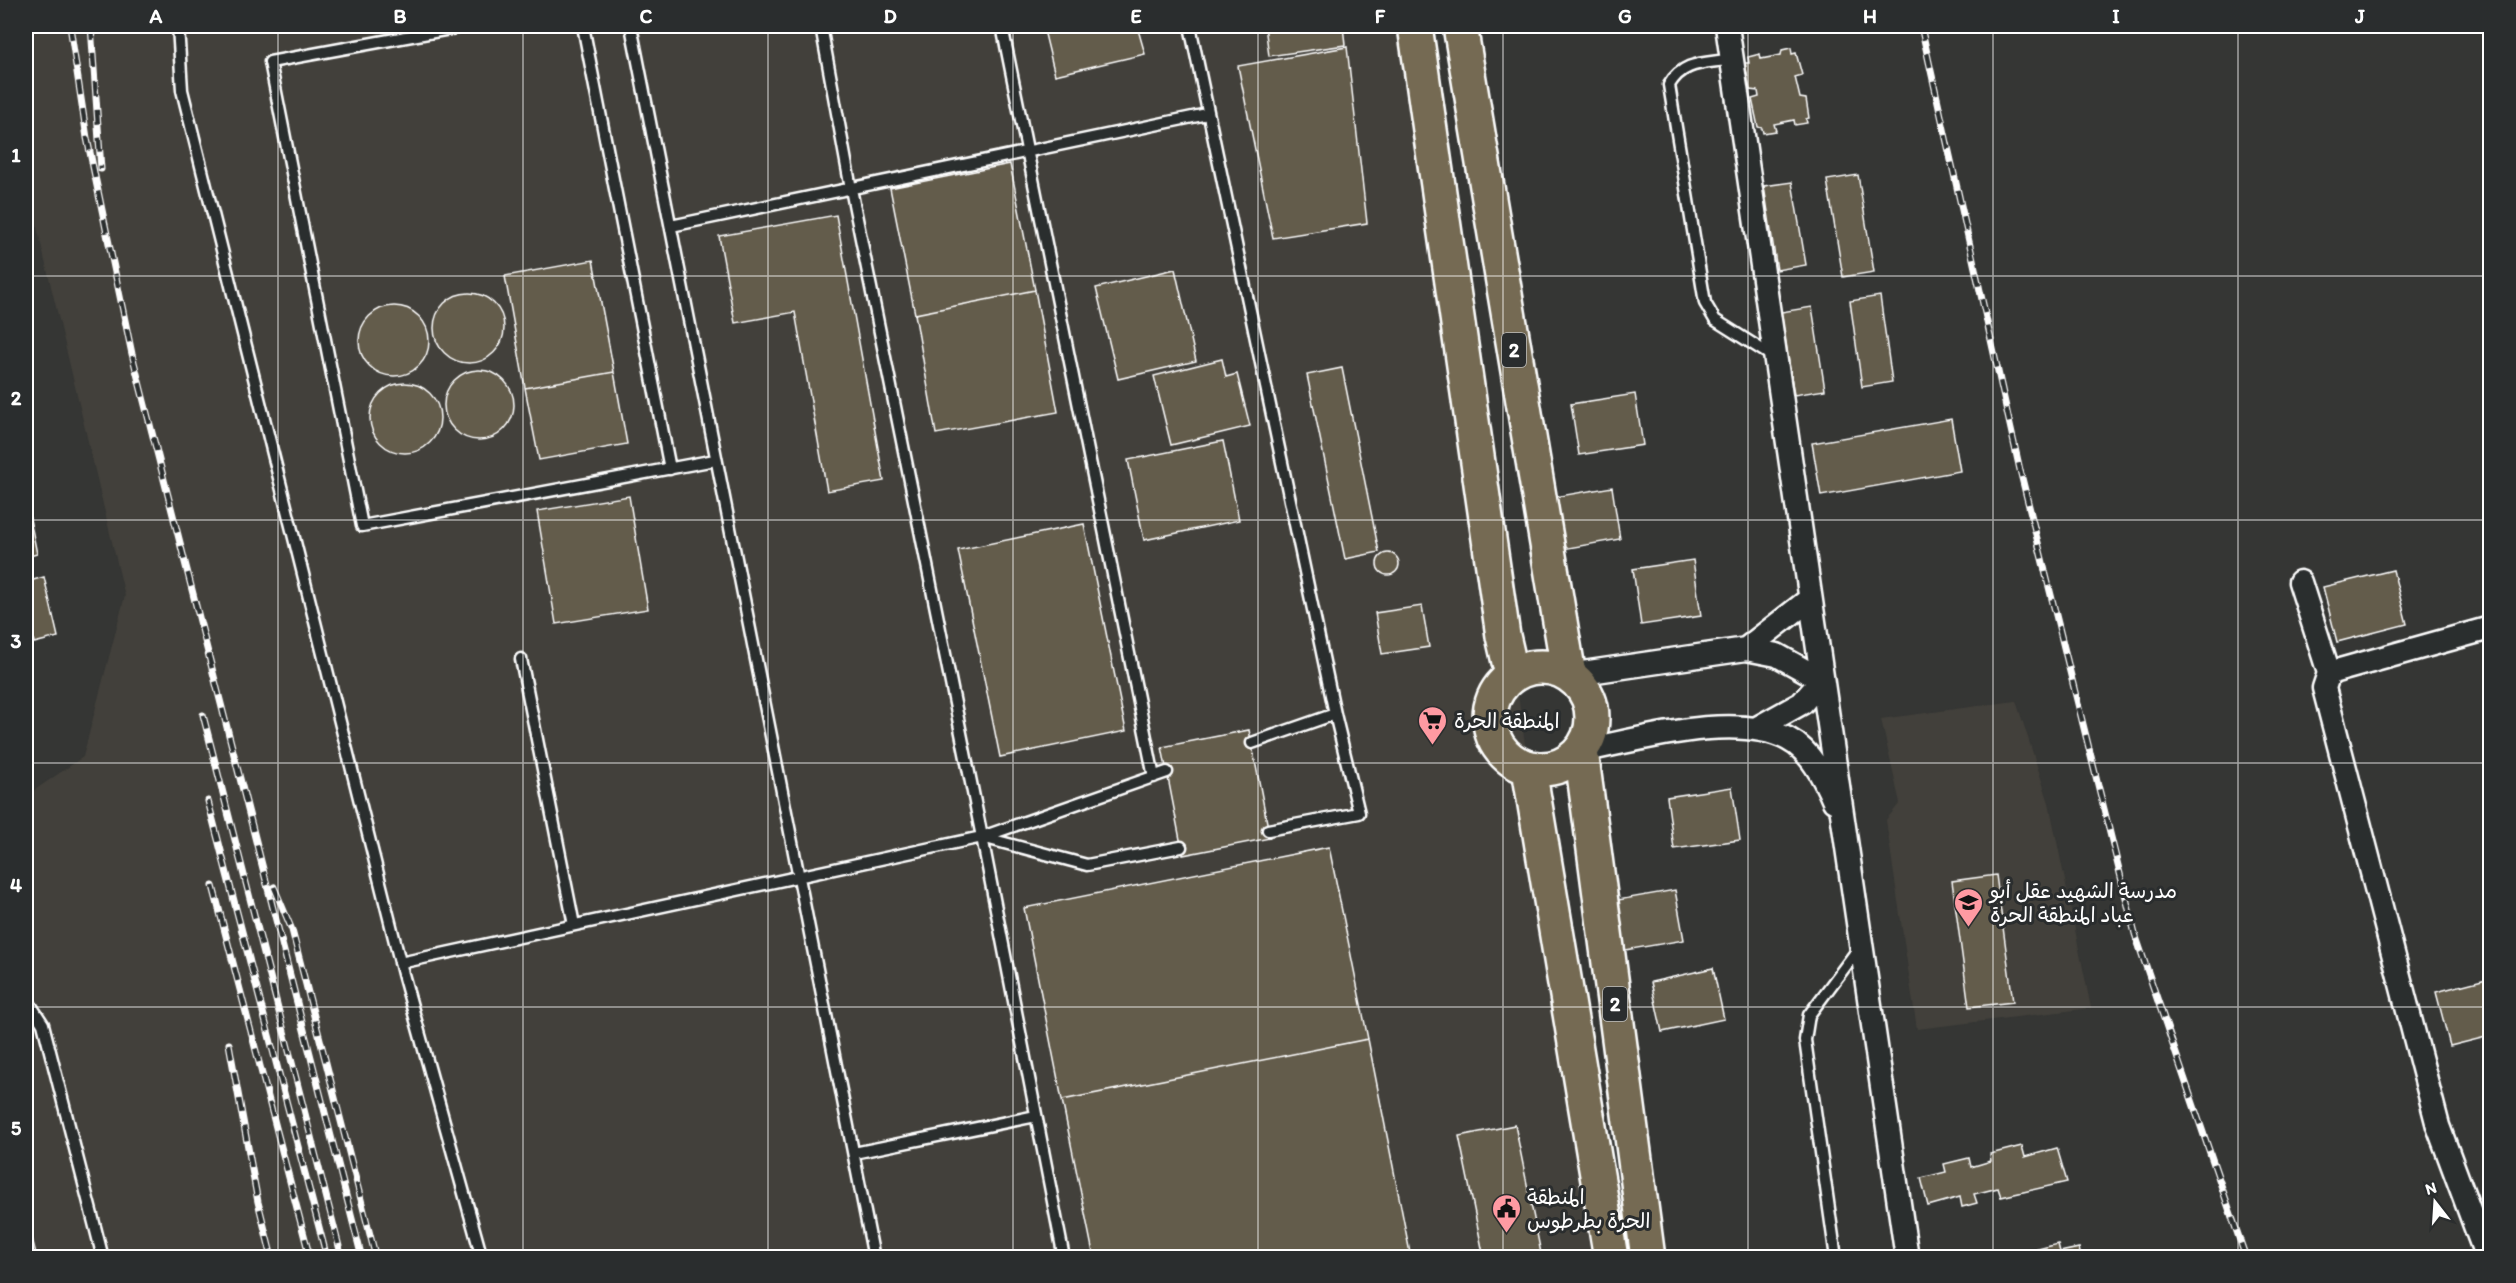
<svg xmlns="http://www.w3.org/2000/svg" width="2516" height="1283" font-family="Itim,'Playpen Sans Arabic',sans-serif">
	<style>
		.built { fill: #43413b }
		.building { fill: #635b4b; stroke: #fff; stroke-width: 1.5 }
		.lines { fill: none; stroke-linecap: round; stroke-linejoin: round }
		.service-casing { stroke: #fff; stroke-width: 15 }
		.minor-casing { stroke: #fff; stroke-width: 27 }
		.primary-casing { stroke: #fff; stroke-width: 38 }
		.service { stroke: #2a2d2e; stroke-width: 10 }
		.minor { stroke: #2a2d2e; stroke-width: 22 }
		.primary { stroke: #746b52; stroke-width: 33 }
		.rail-casing { stroke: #fff; stroke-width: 7 }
		.rail { stroke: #2a2d2e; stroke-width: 4.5; stroke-dasharray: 14; stroke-linecap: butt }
		.grid { fill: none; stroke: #fff; stroke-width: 1.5; stroke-opacity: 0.55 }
		.labels { text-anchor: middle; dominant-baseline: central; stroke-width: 6; stroke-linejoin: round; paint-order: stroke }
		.shield { fill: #2a2d2e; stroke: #bfc0c0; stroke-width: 1.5 }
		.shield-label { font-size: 20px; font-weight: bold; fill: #fff }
		.poi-label { font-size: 21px; fill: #fff; stroke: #2a2d2e; text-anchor: start }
		.neatline { fill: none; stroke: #fff; stroke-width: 2 }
		.grid-label { font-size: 20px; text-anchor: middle; font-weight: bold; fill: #fff }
	</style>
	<rect width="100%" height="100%" fill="#353634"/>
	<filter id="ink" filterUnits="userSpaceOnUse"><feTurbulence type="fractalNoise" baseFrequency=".0167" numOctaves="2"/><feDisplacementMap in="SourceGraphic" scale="12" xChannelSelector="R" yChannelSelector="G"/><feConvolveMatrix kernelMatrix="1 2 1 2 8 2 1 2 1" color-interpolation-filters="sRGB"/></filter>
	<g filter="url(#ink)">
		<path class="built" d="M26 26H1424L1597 1257H26V796L83 757 125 596 26 181Z
			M2016 701 2049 803 2091 1008 1917 1029 1886 820 1900 803 1881 719Z"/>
		<path class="building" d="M1043 26H1137L1145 54 1055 75Z
			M1265 26H1343L1345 45 1269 56Z
			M1347 47 1367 223 1273 238 1238 66Z
			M1791 48 1792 54 1796 53 1802 75 1795 77 1800 98 1806 99 1809 118 1806 119 1807 123 1795 125 1794 120 1774 124 1776 131 1763 133 1762 128 1758 127 1752 99 1759 97 1758 91 1750 90 1745 63H1749L1748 57 1760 54 1761 59 1781 55 1782 50Z
			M1010 164 1035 290 915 314 890 188Z
			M1858 175 1874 272 1843 277 1827 180Z
			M1792 182 1806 265 1777 270 1764 186Z
			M836 215 884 481 827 491 795 312 735 323 719 236Z
			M593 260 614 372 525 388 505 276Z
			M1175 269 1196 361 1118 379 1096 288Z
			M1035 290 1058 412 936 434 915 314Z
			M434 328a35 35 0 1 1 70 0a35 35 0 1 1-70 0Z
			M1880 296 1892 382 1862 387 1850 301Z
			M359 341a35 35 0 1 1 70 0a35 35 0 1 1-70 0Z
			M1812 307 1825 390 1794 395 1781 312Z
			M1222 359 1226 377 1237 374 1250 426 1171 445 1154 376Z
			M1342 368 1379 552 1345 559 1307 375Z
			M444 405a35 35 0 1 1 70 0a35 35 0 1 1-70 0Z
			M614 372 627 444 539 460 525 388Z
			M370 418a35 35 0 1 1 70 0a35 35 0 1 1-70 0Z
			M1635 394 1643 445 1579 455 1571 404Z
			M1951 419 1960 471 1821 496 1812 443Z
			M1223 441 1239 520 1144 540 1128 460Z
			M1612 487 1620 539 1563 549 1554 497Z
			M629 496 648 609 556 624 537 511Z
			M26 499 37 554 26 557Z
			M1084 524 1126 731 1000 757 958 550Z
			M1377 564a11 11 0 1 1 22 0a11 11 0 1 1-22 0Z
			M1693 560 1701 616 1641 625 1633 569Z
			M2393 570 2407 624 2337 642 2323 587Z
			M44 577 58 637 34 643 26 604V582Z
			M1422 606 1429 647 1382 654 1375 613Z
			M1249 730 1270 838 1183 855 1162 747Z
			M1732 787 1740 840 1674 849 1667 797Z
			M1329 847 1368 1039 1062 1100 1024 908Z
			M1996 875 2013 1002 1969 1007 1952 881Z
			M1675 890 1684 940 1620 951 1612 901Z
			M1713 968 1724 1019 1662 1032 1651 982Z
			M2490 978V1036L2450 1046 2436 992Z
			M1368 1039 1411 1258H1094L1062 1100Z
			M1515 1125 1542 1258H1484L1459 1136Z
			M2022 1146 2025 1157 2057 1148 2067 1182 2001 1197 1998 1188 1974 1194 1977 1203 1962 1207 1960 1197 1928 1206 1921 1178 1946 1172 1944 1164 1969 1158 1971 1167 1991 1161 1990 1154Z
			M31 1234 37 1258H26V1236Z
			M2058 1244 2060 1252 2079 1248 2081 1258H2026L2031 1256 2030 1251Z
			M2008 1252 2010 1258H1983Z"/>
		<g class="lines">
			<defs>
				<path id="service" d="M178 26 182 90 403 974 482 1258
					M466 26 270 62 362 526 715 460
					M583 26 670 469
					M631 26 874 1258
					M821 26 851 189 982 837 1064 1258
					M1002 26 1154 777
					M1190 26 1335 714 1359 813 1268 830
					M1732 59C1705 64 1684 60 1669 85L1705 303 1715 320 1775 358
					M671 226 1207 114
					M521 659 574 925
					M1252 743 1335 714
					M1167 772 982 837 1087 865 1181 847
					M400 963 982 837
					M26 998 43 1024 103 1258
					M854 1153 1036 1116
					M1836 1258 1805 1040 1809 1015 1859 948"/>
				<path id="minor" d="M1727 26 1907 1258
					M2300 582 2329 673
					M1746 649 1810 599
					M1569 675 1746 649 1777 655 1822 680 1802 703 1757 728
					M1581 751C1638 740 1736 711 1788 739 1811 751 1824 778 1834 801
					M2487 1258 2438 1126 2324 688 2329 673 2490 628"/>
				<path id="primary" d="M1415 26 1503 636 1512 675
					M1460 26 1569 675
					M1490 718a51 51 0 1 1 102 0a51 51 0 1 1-102 0Z
					M1581 751 1648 1258
					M1529 769 1611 1258"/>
			</defs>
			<use href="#service" class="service-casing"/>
			<use href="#minor" class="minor-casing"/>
			<use href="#primary" class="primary-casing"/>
			<use href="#service" class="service"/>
			<use href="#minor" class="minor"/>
			<use href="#primary" class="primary"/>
			<defs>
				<path id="rail" d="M70 26 87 138 132 354 362 1258
					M91 26 101 169
					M1921 26 2020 470 2135 934 2246 1258
					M203 715 342 1258
					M208 801 327 1258
					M213 886 310 1258
					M274 887 292 930 376 1258
					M229 1044 258 1202 272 1258"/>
			</defs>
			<use href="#rail" class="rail-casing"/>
			<use href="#rail" class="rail"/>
		</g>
	</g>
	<path class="grid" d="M278 26V1258M523 26V1258M768 26V1258M1013 26V1258M1258 26V1258M1503 26V1258M1748 26V1258M1993 26V1258M2238 26V1258M26 276H2490M26 520H2490M26 763H2490M26 1007H2490"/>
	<defs>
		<symbol id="supermarket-pin" viewBox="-11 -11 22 30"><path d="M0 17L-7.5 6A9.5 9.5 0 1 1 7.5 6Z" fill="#ff9aa2" stroke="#2a2d2e"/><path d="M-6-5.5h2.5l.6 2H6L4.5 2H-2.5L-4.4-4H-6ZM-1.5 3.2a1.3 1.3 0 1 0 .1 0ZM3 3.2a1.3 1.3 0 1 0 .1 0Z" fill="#111"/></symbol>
		<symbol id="school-pin" viewBox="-11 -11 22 30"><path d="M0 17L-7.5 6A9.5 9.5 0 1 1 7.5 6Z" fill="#ff9aa2" stroke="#2a2d2e"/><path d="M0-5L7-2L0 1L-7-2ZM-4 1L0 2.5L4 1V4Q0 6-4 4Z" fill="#111"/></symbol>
		<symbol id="civic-pin" viewBox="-11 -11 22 30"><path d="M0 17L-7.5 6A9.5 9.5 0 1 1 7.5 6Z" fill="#ff9aa2" stroke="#2a2d2e"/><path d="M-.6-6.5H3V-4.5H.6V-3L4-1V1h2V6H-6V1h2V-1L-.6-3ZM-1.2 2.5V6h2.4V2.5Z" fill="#111"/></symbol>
	</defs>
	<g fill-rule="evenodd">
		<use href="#supermarket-pin" x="1416" y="704" width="33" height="45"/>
		<use href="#school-pin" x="1952" y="886" width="33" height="45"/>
		<use href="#civic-pin" x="1490" y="1192" width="33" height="45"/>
	</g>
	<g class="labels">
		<g class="shield">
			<rect x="1502" y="333" width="24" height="34" rx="4.5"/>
			<rect x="1603" y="987" width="24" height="34" rx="4.5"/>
		</g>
		<g class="shield-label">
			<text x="1514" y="350">2</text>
			<text x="1615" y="1004">2</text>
		</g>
		<g class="poi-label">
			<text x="1454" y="720">المنطقة الحرة</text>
			<text x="1990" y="890">مدرسة الشهيد عقل أبو<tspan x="1990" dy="24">عباد المنطقة الحرة</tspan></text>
			<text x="1527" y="1196">المنطقة<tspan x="1527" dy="24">الحرة بطرطوس</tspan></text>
		</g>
	</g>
	<rect width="2516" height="1283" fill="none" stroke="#2a2d2e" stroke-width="66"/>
	<g transform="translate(2435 1202) rotate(343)" stroke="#2a2d2e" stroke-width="4.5" paint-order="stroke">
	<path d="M0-4.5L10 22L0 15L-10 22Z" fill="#ffffff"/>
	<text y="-9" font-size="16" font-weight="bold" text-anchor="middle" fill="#ffffff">N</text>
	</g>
	<rect x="33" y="33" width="2450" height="1217" class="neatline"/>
	<g class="grid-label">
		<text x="156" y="23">A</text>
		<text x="400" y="23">B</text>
		<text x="646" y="23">C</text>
		<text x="890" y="23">D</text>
		<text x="1136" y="23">E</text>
		<text x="1380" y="23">F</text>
		<text x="1625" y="23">G</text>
		<text x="1870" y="23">H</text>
		<text x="2116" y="23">I</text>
		<text x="2360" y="23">J</text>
		<text x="16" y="162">1</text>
		<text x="16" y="405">2</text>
		<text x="16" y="648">3</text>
		<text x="16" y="892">4</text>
		<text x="16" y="1135">5</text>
	</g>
</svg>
